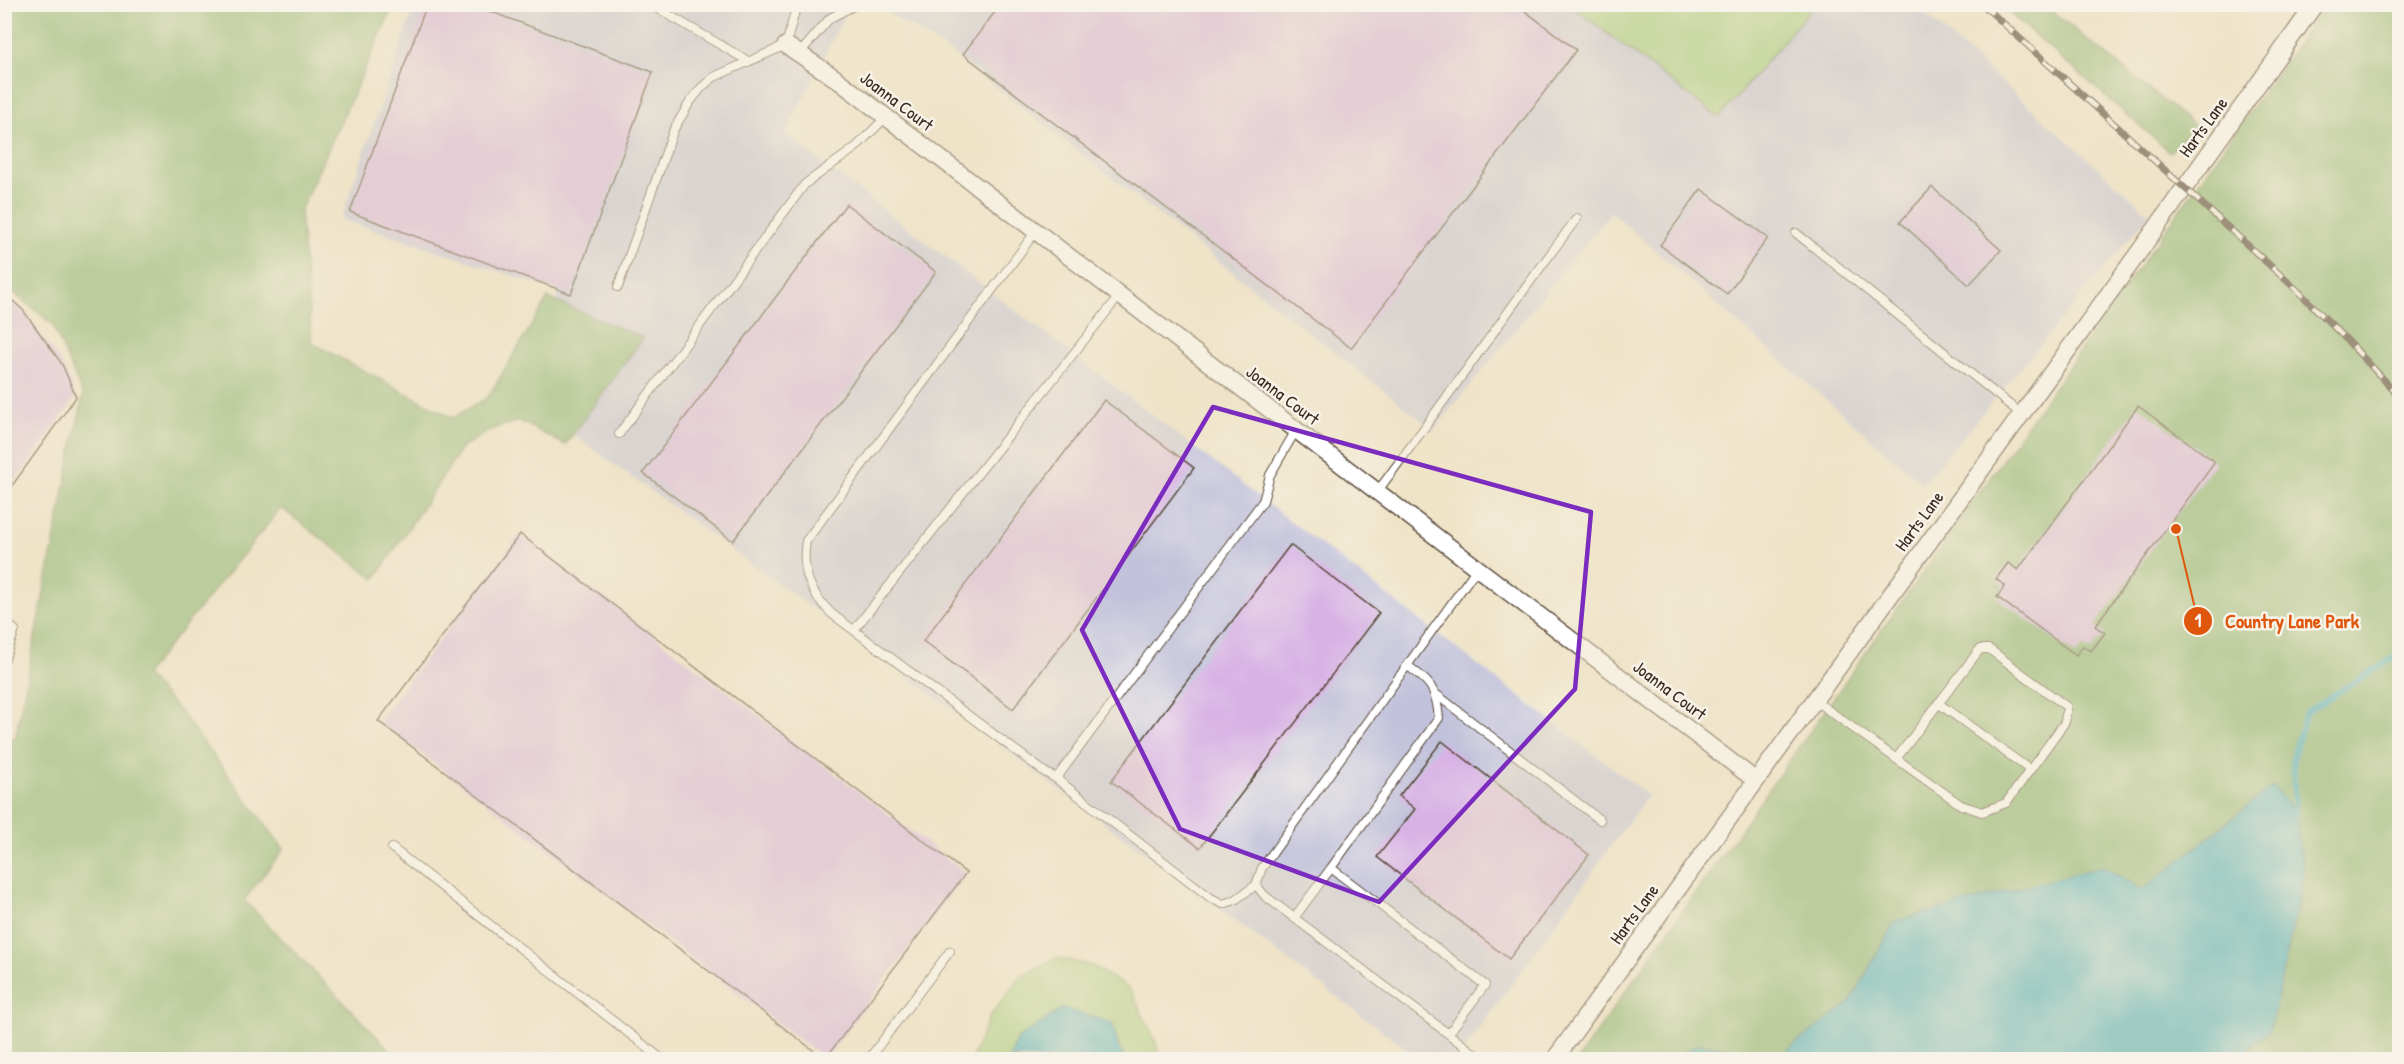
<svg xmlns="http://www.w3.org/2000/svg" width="2404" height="1064" font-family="'Patrick Hand',sans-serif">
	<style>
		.industrial { fill: #c2c2dc }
		.green { fill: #a0cc79; stroke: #6e7b4c; stroke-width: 1.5 }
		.forest { fill: #80b069; stroke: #5e6d44; stroke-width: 1.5 }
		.water { fill: #41adbf; stroke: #3e6c6e; stroke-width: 1.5 }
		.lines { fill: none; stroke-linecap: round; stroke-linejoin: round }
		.stream { stroke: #41adbf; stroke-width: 6 }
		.building { fill: #d8b2e5 }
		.lane-casing { stroke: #564638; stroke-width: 10 }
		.street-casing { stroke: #564638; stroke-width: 19 }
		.lane { stroke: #fff; stroke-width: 8 }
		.street { stroke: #fff; stroke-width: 16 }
		.rail-casing { stroke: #3b2a1e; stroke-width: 7 }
		.rail { stroke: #f7f3e8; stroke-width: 4.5; stroke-dasharray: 14; stroke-linecap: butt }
		.marked { fill: none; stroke: #7b2cbf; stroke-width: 4.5; stroke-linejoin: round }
		.labels { text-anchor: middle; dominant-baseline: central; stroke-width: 5; stroke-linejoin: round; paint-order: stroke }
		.street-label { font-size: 18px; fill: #3b2a1e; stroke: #f7f3e8 }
		.leader { fill: none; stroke: #df570d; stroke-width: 2 }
		.callout-dot { fill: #df570d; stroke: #f7f3e8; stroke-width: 2 }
		.mark-label { font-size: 18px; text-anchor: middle; font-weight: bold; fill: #fff }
		.callout-label { font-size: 20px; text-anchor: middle; font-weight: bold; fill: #df570d; stroke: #f7f3e8; stroke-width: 5; stroke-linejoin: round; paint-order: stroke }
	</style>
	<rect width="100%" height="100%" fill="#f7f3e8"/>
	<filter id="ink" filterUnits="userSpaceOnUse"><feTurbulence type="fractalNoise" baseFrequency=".0167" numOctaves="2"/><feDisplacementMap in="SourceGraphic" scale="12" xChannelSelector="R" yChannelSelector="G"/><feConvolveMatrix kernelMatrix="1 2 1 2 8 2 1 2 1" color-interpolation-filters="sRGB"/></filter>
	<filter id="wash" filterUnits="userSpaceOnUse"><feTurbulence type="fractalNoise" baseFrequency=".008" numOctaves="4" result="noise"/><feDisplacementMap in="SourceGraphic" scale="24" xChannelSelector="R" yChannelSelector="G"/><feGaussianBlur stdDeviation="1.35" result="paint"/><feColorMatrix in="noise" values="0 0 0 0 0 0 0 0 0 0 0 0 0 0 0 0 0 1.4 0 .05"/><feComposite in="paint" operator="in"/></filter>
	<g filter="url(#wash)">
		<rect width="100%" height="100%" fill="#efe4c8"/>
		<path class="industrial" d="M415 5H850L785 134 1648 795 1458 1059H1420L953 710 532 405 559 291 341 219Z
			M876 5H1570L1719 118 1814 5H1915L2150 214 1923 484 1611 212 1434 430 955 55Z"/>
		<path class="green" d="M1570 5H1814L1719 118Z
			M1057 958 1092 966 1130 989 1155 1041 1161 1059H1125L1119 1048 1112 1023 1016 1040 1010 1059 971 1060 990 1016 1022 975Z"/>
		<path class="forest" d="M5 4 394 5 300 211 312 343 453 418 488 397 548 298 643 338 565 445 520 421 495 428 463 446 375 579 281 508 145 675 181 713 284 849 244 900 392 1052 384 1059H5V737L15 739 83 395 52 324 5 286Z
			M2000 5H2044L2195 126 2170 152Z
			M2325 5H2399V1054L2395 1060H1577Z"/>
		<path class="water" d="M2273 786 2295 812 2304 876 2270 1030 2236 1059H1670L1699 1044 1780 1055 1850 1003 1895 921 2103 866 2142 890Z
			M1063 1008 1112 1023 1119 1048 1125 1059H1010L1016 1040Z"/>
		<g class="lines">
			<path class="stream" d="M2295 812 2293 757 2306 712 2400 654"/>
		</g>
		<g id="blocks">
			<path class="building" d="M427 4H470L653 72 571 294 350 212Z
				M1001 4H1516L1576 50 1351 348 963 54Z
				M1932 187 2001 250 1969 285 1900 222Z
				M1701 189 1768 238 1727 294 1660 245Z
				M846 204 936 272 733 541 643 473Z
				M4 293 23 310 62 364 76 397 4 497Z
				M1104 400 1194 468 1013 709 923 641Z
				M2138 406 2215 462 2095 626 2105 633 2091 651 2083 646 2076 655 1997 597 2005 586 1996 579 2008 563 2018 570Z
				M520 534 966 873 825 1059 378 721Z
				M1290 545 1379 613 1200 848 1111 781Z
				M1442 741 1589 855 1509 959 1377 857 1415 809 1399 796Z"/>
		</g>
	</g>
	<g filter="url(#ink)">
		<use href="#blocks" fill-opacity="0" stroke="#564638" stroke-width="1.5"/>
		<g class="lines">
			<defs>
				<path id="lane" d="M650 4 748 61
					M928 4 936 10 940 4
					M799 54 830 18 857 4
					M1036 231 806 541C801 571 810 593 832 614L1046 773 1054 777 1058 776 1263 501 1270 475 1296 430
					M1796 233 2021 414
					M618 287 674 129 690 102 702 87 714 77 786 45 797 4
					M619 434 805 184 855 148 886 117
					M1377 492C1445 401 1509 309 1577 218
					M1477 568 1262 868 1256 885 1265 896 1483 1060
					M4 621 15 630 4 661
					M854 630 1120 295
					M1437 695 1600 820
					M1814 700 1961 805 1982 812 2006 803 2065 722 2067 707 1989 649H1980L1896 759
					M1938 703 2030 770
					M1054 777 1211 898 1223 904 1235 900 1256 885
					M392 848 663 1060
					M1331 868 1439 718C1436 688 1431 683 1408 666
					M1294 918 1331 868 1485 985 1449 1033
					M868 1060 950 951"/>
				<path id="street" d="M786 45 835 78 1755 780
					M1554 1060 2139 252 2315 4"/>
			</defs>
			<use href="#lane" class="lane-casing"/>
			<use href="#street" class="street-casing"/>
			<use href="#lane" class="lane"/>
			<use href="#street" class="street"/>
			<defs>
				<path id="rail" d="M1982 4 2297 290 2344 337 2400 397"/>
			</defs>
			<use href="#rail" class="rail-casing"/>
			<use href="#rail" class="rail"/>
		</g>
	</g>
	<path d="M0 0H2404V1064H0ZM1213 407 1591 512 1575 689 1379 902 1180 829 1082 630Z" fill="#efe4c8" fill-opacity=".55" fill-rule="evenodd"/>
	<path class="marked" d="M1213 407 1591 512 1575 689 1379 902 1180 829 1082 630Z"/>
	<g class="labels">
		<g class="street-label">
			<text transform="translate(897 101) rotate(37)">Joanna Court</text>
			<text transform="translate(2203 127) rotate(-54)">Harts Lane</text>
			<text transform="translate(1283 395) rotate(37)">Joanna Court</text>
			<text transform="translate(1919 521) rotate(-54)">Harts Lane</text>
			<text transform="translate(1670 690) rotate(37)">Joanna Court</text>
			<text transform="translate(1634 914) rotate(-54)">Harts Lane</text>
		</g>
	</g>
	<path class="leader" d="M2176 529L2198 621"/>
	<g class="callout-dot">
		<circle cx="2176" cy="529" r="6"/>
		<circle cx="2198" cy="621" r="15"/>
	</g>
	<g class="mark-label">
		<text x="2198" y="627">1</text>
	</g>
	<g class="callout-label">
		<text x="2292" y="628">Country Lane Park</text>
	</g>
	<rect width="2404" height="1064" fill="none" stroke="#f7f3e8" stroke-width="24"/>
</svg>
